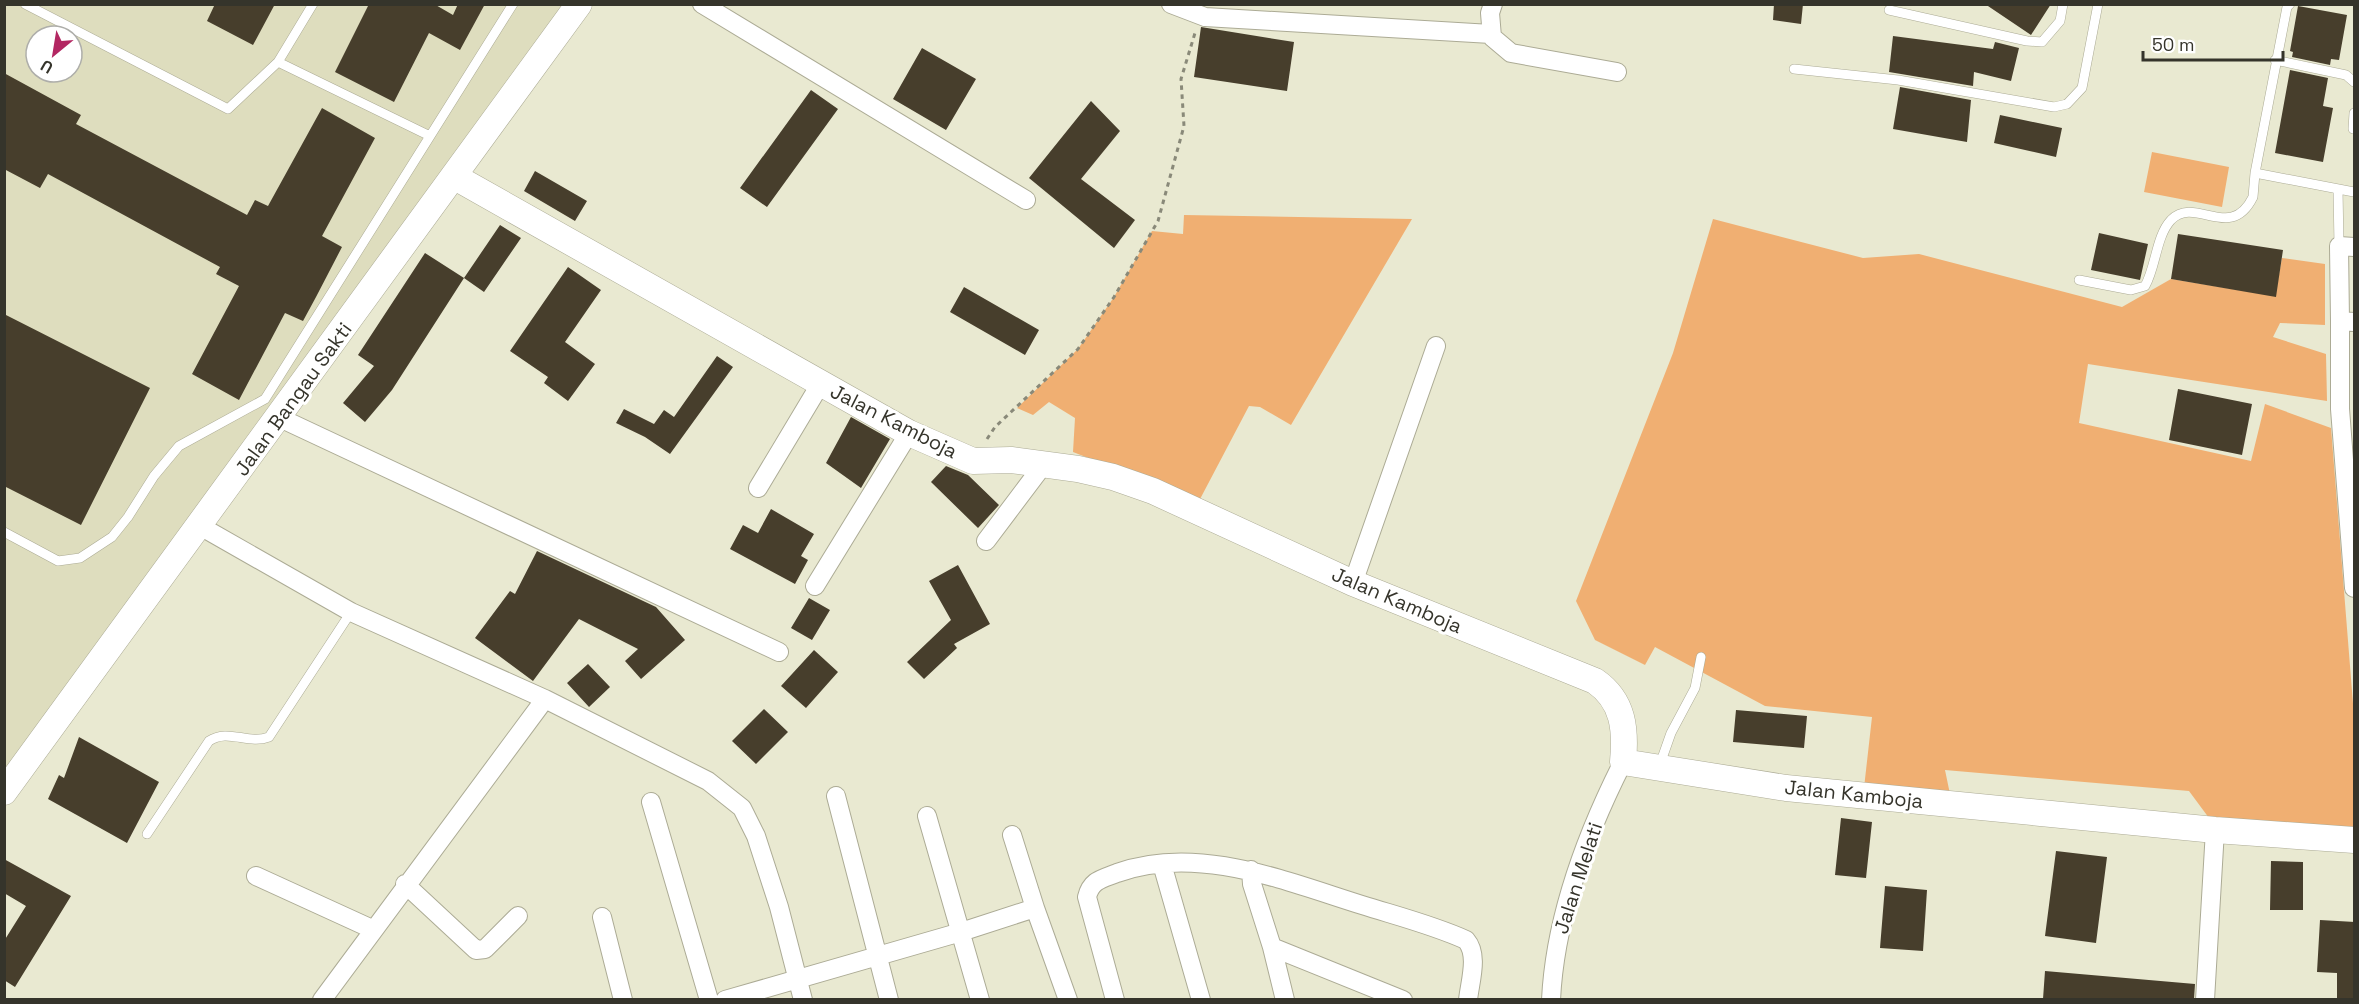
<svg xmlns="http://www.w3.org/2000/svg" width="2359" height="1004" font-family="'Space Grotesk',sans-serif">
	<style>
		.built { fill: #deddbe; fill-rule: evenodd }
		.green { fill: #f0af72 }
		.building { fill: #473e2c }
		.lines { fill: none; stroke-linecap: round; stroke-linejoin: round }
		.lane-casing { stroke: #acab95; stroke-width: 10 }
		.street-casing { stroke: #acab95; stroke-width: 20 }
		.secondary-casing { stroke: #acab95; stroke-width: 27 }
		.path { stroke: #898979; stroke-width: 3; stroke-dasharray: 4.5 4.5; stroke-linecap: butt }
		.lane { stroke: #fff; stroke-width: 9 }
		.street { stroke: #fff; stroke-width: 18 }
		.secondary { stroke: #fff; stroke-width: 26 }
		.labels { text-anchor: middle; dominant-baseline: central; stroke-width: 6; stroke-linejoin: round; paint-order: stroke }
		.street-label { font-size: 20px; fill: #35342b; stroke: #fff }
	</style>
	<rect width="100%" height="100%" fill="#e9e9d1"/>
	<path class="built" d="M5 5H566L133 600 5 768ZM36 36H72V72H36Z"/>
	<path class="green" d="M2152 152 2229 167 2222 207 2144 192Z
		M1184 215 1412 219 1291 425 1260 407 1249 406 1199 501 1073 452 1075 418 1049 402 1033 415 1017 408 1078 349 1114 297 1152 231 1183 234Z
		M1713 219 1863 258 1919 254 2122 307 2171 279 2275 296 2282 258 2325 264V325L2280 323 2273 337 2326 354 2327 401 2088 364 2079 423 2251 461 2265 404 2331 428 2354 716V830L2209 818 2189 791 1945 770 1951 799 1864 788 1872 717 1765 706 1655 647 1645 665 1595 640 1576 601 1673 353Z"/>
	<path class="building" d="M215 4H275L253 45 207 21Z
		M369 4H434L453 15 458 4H485L460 50 429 33 394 102 335 72Z
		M1774 4H1803L1801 24 1773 20Z
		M1985 4H2051L2031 35Z
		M2298 6 2347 15 2339 60 2331 59 2330 65 2292 57 2293 52 2290 51Z
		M1201 27 1294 42 1287 91 1194 77Z
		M1893 36 1993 49 1995 42 2019 48 2011 81 1974 72 1973 86 1889 72Z
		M922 48 976 79 946 130 893 99Z
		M2290 70 2328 78 2323 106 2333 108 2323 162 2275 153Z
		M4 73 81 115 76 124 247 215 255 200 268 206 322 108 375 138 322 236 342 247 316 297 303 321 285 313 239 400 192 374 239 286 216 274 220 267 48 174 40 188 4 169Z
		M1900 87 1971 100 1967 142 1893 129Z
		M811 90 838 109 767 207 740 188Z
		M1091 101 1120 131 1081 179 1135 220 1114 248 1029 178Z
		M2000 115 2062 128 2056 157 1994 143Z
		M535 171 587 201 575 221 524 191Z
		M500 225 521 238 484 292 464 278Z
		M2099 233 2148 244 2140 280 2091 270Z
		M2178 234 2283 250 2276 297 2171 279Z
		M425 253 464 278 392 390 365 422 343 403 374 366 358 355Z
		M568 267 601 290 565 342 595 364 568 401 544 383 548 377 510 351Z
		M964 287 1039 330 1025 355 950 312Z
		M4 314 150 388 81 525 4 486Z
		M717 356 733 367 670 454 645 437 616 423 624 409 654 424 664 410 674 417Z
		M2178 389 2252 404 2242 455 2169 440Z
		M851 417 890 439 861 488 826 463Z
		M946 466 968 475 999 505 978 528 931 482Z
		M771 509 814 534 801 556 808 560 795 584 730 549 743 525 758 533Z
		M537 551 656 607 685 640 641 679 625 661 638 649 579 619 533 681 475 638 510 591 515 594Z
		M958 565 990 624 954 644 957 648 924 679 907 662 951 620 929 581Z
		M809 598 830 610 812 640 791 628Z
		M814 650 838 672 806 708 781 686Z
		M588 664 610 687 589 707 567 683Z
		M764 709 788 732 756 764 732 741Z
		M1736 710 1807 716 1804 748 1733 742Z
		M79 737 159 782 127 843 48 799 59 775 64 778Z
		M1841 818 1872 822 1866 878 1835 875Z
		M2056 851 2107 857 2096 943 2045 936Z
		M4 859 71 896 15 987 4 980V941L26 906 4 893Z
		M2271 861 2303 862V910H2270Z
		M1885 886 1927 890 1923 951 1880 948Z
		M2320 920 2355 922V999H2337V973L2317 972Z
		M2045 971 2195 984 2194 999H2043Z"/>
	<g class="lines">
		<defs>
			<path id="lane" d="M25 4 228 109 278 62 430 136
				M1889 10 2027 41 2042 42 2060 21 2063 4
				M2275 60 2346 75 2354 82
				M278 62 313 4
				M1794 69 1898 80 2054 107 2067 104 2082 88 2098 4
				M2353 129 2354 113
				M2255 173 2354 192
				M2338 189 2339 246
				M2079 280 2131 290 2145 286C2156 267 2156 236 2171 220 2196 195 2230 243 2253 197L2255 173 2287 7 2290 4
				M4 532 58 561 80 558 112 537 128 517 154 476 179 446 265 399 513 4
				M1659 767 1671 733 1695 688 1701 657
				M147 834 209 741C228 728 248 745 269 737L351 612"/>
			<path id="street" d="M702 4 1026 200
				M1171 4 1205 17 1491 34
				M1493 4 1490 13 1492 37 1511 53 1617 72
				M2340 321 2339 246 2354 247
				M2354 322 2340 321V409L2354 588
				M280 418 779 652
				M758 488 821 383
				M200 526 351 612 545 699 708 781 742 808 756 836 779 907 803 1000
				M986 541 1044 464
				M1353 583 1436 346
				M815 586 909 433
				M836 796 889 1000
				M651 802 709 1000
				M927 816 980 1000
				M1162 864 1201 1000
				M1251 870 1252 884 1272 947 1403 1000
				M256 876 372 929
				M405 884 476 950 485 949 518 916
				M1035 908 1068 1000
				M602 917 623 1000
				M1272 947 1285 1000
				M322 1000 545 699
				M725 1000 961 932 1035 908 1012 835
				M1115 1000 1087 897C1091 880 1102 879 1117 873 1197 844 1285 881 1362 905 1397 916 1433 925 1466 940 1479 955 1470 981 1468 1000
				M1551 1000C1555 917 1586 835 1623 762
				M2205 1000 2215 830"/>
			<path id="secondary" d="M455 177 909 433 973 461 1011 460 1078 469 1113 477 1153 491 1353 583 1595 681C1624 701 1626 730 1623 762L1786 788 2215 830 2354 840
				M4 792 579 4"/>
		</defs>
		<use href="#lane" class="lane-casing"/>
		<use href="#street" class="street-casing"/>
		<use href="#secondary" class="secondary-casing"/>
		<path class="path" d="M987 439 995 427 1078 349 1114 297 1158 221 1184 126 1181 79 1195 33"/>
		<use href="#lane" class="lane"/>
		<use href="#street" class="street"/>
		<use href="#secondary" class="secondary"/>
	</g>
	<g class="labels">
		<g class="street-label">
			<text transform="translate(293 399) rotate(-54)">Jalan Bangau Sakti</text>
			<text transform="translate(894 421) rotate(27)">Jalan Kamboja</text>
			<text transform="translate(1397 600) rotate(23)">Jalan Kamboja</text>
			<text transform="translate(1854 794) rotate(6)">Jalan Kamboja</text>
			<text transform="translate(1578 878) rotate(-72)">Jalan Melati</text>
		</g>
	</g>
	<rect width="2359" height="1004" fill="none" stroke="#35342b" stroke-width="12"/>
	<g transform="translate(54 54) rotate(210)"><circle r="28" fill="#ffffff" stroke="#aeaeaa" stroke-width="1.5"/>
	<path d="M0-4.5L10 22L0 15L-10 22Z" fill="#b32762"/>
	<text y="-9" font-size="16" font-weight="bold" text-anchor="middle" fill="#35342b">U</text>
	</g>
	<path d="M2143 51v9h140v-9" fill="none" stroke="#35342b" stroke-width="3"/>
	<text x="2152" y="51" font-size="18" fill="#35342b" stroke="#ffffff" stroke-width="4.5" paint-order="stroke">50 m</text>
</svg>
